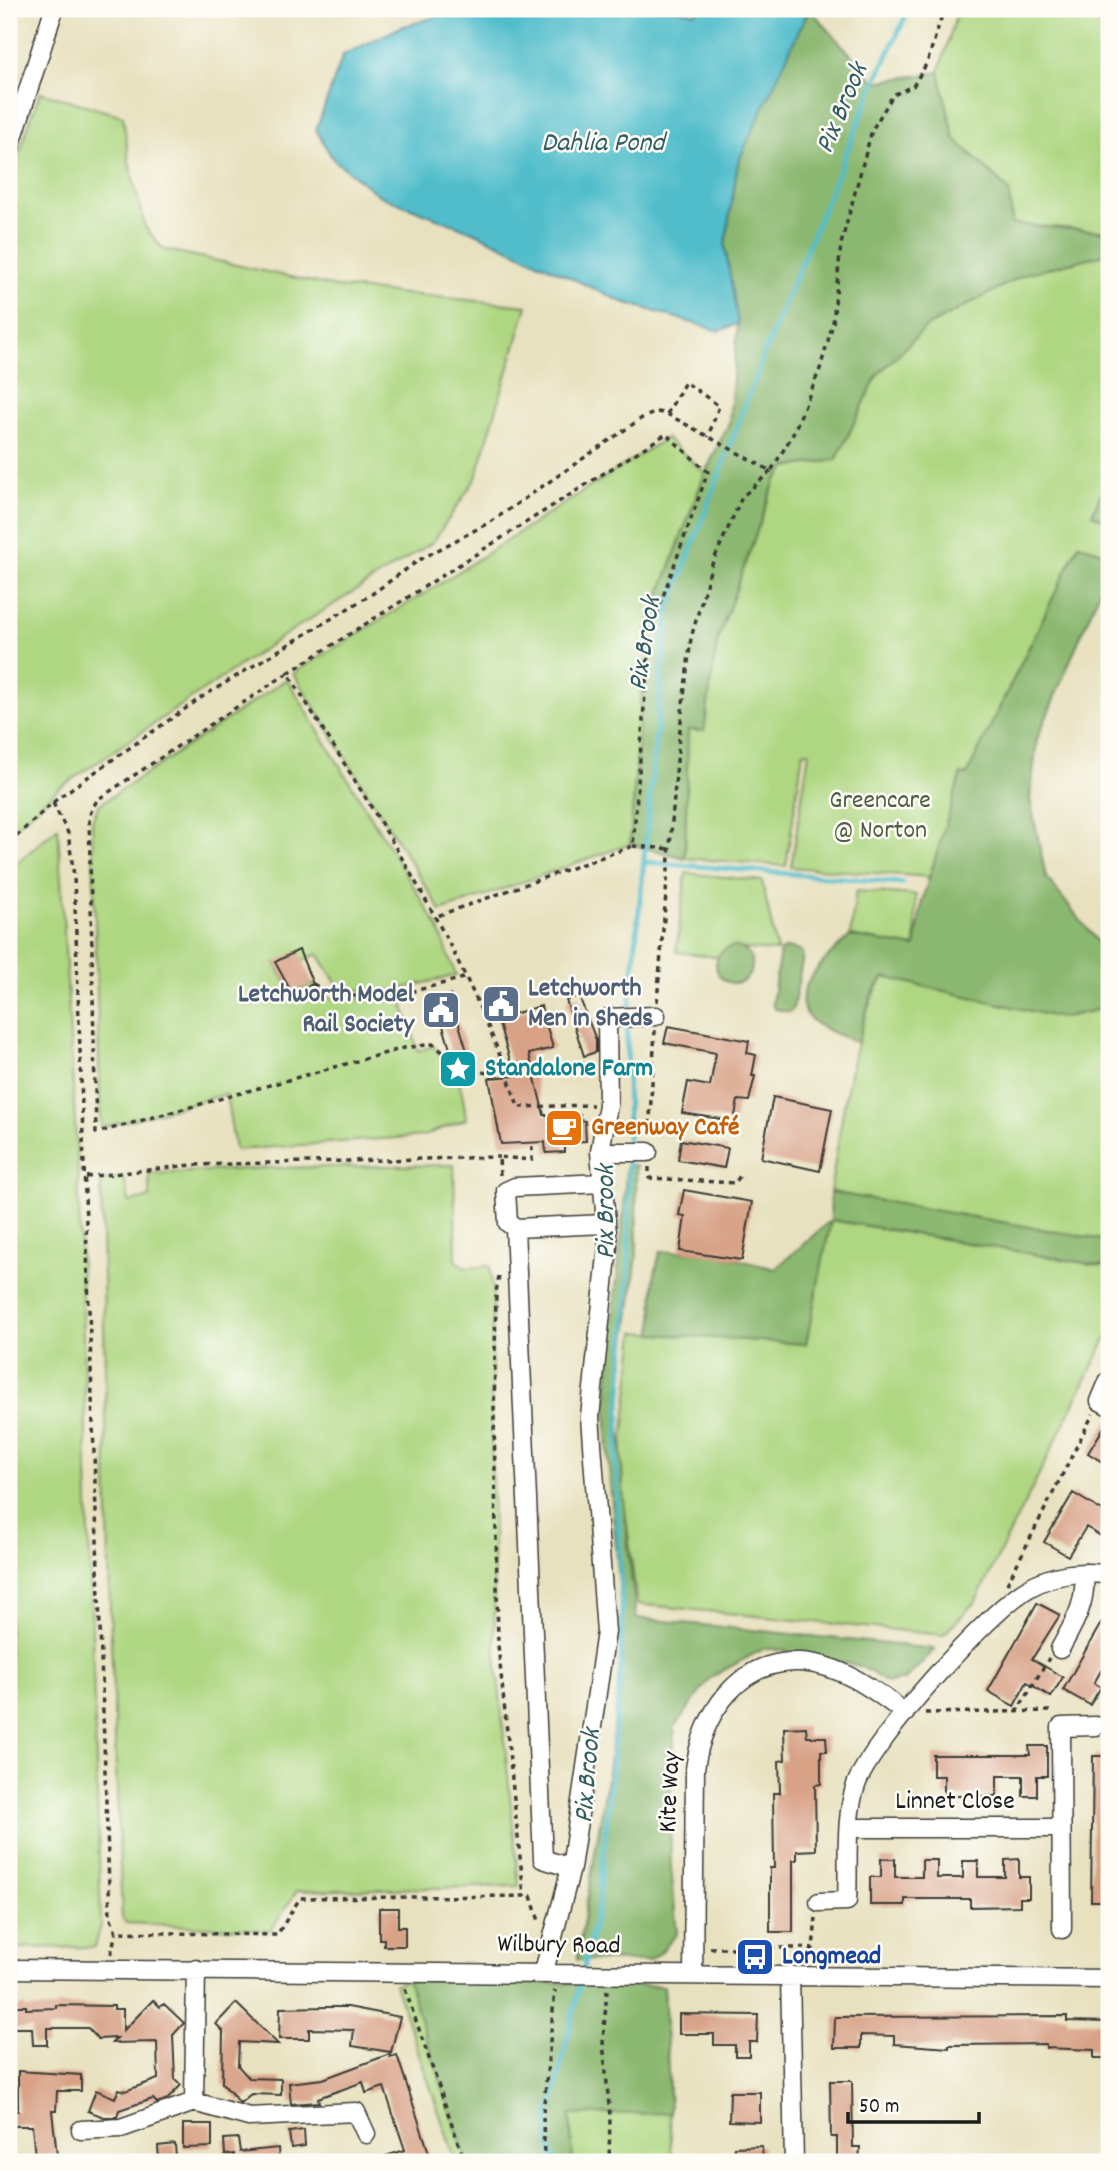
<svg xmlns="http://www.w3.org/2000/svg" width="1118" height="2171" font-family="Dekko,sans-serif">
	<style>
		.green { fill: #afd782; stroke: #667a4f; stroke-width: 2 }
		.forest { fill: #8bb870; stroke: #546a46; stroke-width: 2 }
		.water { fill: #51bdcb; stroke: #366c74; stroke-width: 2 }
		.lines { fill: none; stroke-linecap: round; stroke-linejoin: round }
		.stream { stroke: #51bdcb; stroke-width: 5 }
		.building { fill: #d8a287 }
		.minor-casing { stroke: #3b3a34; stroke-width: 21 }
		.path { stroke: #3b3a34; stroke-width: 3.5; stroke-dasharray: 5 5; stroke-linecap: butt }
		.minor { stroke: #fff; stroke-width: 18 }
		.labels { text-anchor: middle; dominant-baseline: central; stroke-width: 5; stroke-linejoin: round; paint-order: stroke }
		.park-label { font-size: 26px; fill: #4f5d40; stroke: #fdfcf7 }
		.service-label { font-size: 26px; font-weight: bold; fill: #4e5e75; stroke: #fdfcf7; text-anchor: start }
		.culture-label { font-size: 26px; font-weight: bold; fill: #0d838f; stroke: #fdfcf7; text-anchor: start }
		.food-label { font-size: 26px; font-weight: bold; fill: #c56008; stroke: #fdfcf7; text-anchor: start }
		.street-label { font-size: 26px; fill: #1c1c1c; stroke: #fdfcf7 }
		.transit-label { font-size: 26px; font-weight: bold; fill: #164399; stroke: #fdfcf7; text-anchor: start }
		.water-label { font-size: 28px; font-style: italic; fill: #315c62; stroke: #fdfcf7 }
	</style>
	<rect width="100%" height="100%" fill="#fdfcf7"/>
	<filter id="ink" filterUnits="userSpaceOnUse"><feTurbulence type="fractalNoise" baseFrequency=".0143" numOctaves="2"/><feDisplacementMap in="SourceGraphic" scale="14" xChannelSelector="R" yChannelSelector="G"/><feConvolveMatrix kernelMatrix="1 2 1 2 8 2 1 2 1" color-interpolation-filters="sRGB"/></filter>
	<filter id="wash" filterUnits="userSpaceOnUse"><feTurbulence type="fractalNoise" baseFrequency=".00686" numOctaves="4" result="noise"/><feDisplacementMap in="SourceGraphic" scale="28" xChannelSelector="R" yChannelSelector="G"/><feGaussianBlur stdDeviation="1.57" result="paint"/><feColorMatrix in="noise" values="0 0 0 0 0 0 0 0 0 0 0 0 0 0 0 0 0 1.4 0 .05"/><feComposite in="paint" operator="in"/></filter>
	<g filter="url(#wash)">
		<rect width="100%" height="100%" fill="#e8e1bf"/>
		<path class="green" d="M958 9H1109V232L1012 224 1009 191 954 138 939 72Z
			M40 92 123 116 129 162 145 227 163 249 336 287 527 306 476 478 433 542 280 638 55 791 9 833V182Z
			M1109 253V476L1092 514 1109 522V555L1079 544 967 775 961 774 930 877 791 867 809 752H803L786 866 685 858 688 729 704 730 717 642 775 481 787 467 836 460 878 374 926 327 1025 274Z
			M666 438 705 473 646 631 630 844 441 911 293 673 433 588Z
			M287 679 438 927 456 975 393 991 340 989 318 954 303 961 275 963 292 993 313 984 328 998 402 1000 418 1051 433 1046C459 1071 462 1083 466 1119L423 1136 235 1150 226 1094 101 1128 92 820 99 805Z
			M58 827 78 1175 101 1925 95 1947 9 1948V870Z
			M686 873 762 881 777 951 729 948 717 957 676 952Z
			M856 891 916 895 915 947 850 936Z
			M884 977 1061 1018 1109 1007V1241L830 1192C841 1132 851 1025 884 977Z
			M454 1165 456 1261 466 1268 490 1266 493 1291 491 1418 495 1645 519 1886 297 1891 271 1930 126 1923 122 1918 110 1613 101 1180 124 1177 129 1202 150 1198 149 1174 269 1168Z
			M831 1220 1109 1267V1333L976 1601 943 1635 637 1604 620 1468 635 1332 805 1344Z
			M407 1979 664 1986 672 2162H456L395 1984Z"/>
		<path class="forest" d="M810 9 875 82 939 72 954 138 1009 191 1012 224 1109 232V253L1025 274 926 327 878 374 836 460 787 467 775 481 717 642 704 731 688 730 685 858 630 844 646 631 705 473 729 423 738 324 725 246 738 162 782 62Z
			M1109 476V522L1092 514Z
			M1079 544 1109 555V569L1037 739 1030 799 1046 877 1109 956V1007L1061 1018 884 977 870 997 858 1043C843 1036 820 1030 809 1017 785 990 833 953 850 936L915 947 922 901 961 774 967 775Z
			M716 965a18 18 0 1 1 36 0a18 18 0 1 1-36 0Z
			M786 948 801 951 803 956 793 1009 789 1012 775 1009 772 1004 780 951Z
			M636 1165 637 1255 625 1349 620 1425 624 1506 636 1618 935 1649 906 1679 888 1683 860 1666 773 1649H763L711 1677 675 1727 670 1799 671 1867 677 1934 661 1952 649 1961 577 1960C593 1861 613 1761 620 1661 625 1575 605 1489 607 1403 609 1323 624 1245 626 1166Z
			M830 1192 1109 1241V1267L831 1220 806 1344 653 1334 654 1278 660 1252C699 1249 738 1259 775 1269L831 1220Z
			M407 1979 664 1986 670 2113 570 2115 573 2162H467Z"/>
		<path class="water" d="M464 9H677L695 13 700 9H809L738 162 725 246 738 324 719 331 620 301 478 234 380 196 333 159 316 130 343 55 401 27Z"/>
		<g class="lines">
			<path class="stream" d="M645 862 902 883
				M555 2162 549 2143V2117L599 1901 621 1667 622 1616 616 1464 629 1268 627 1034 668 611 764 354 875 82 909 9"/>
		</g>
		<g id="blocks">
			<path class="building" d="M299 950 313 984 292 993 275 962Z
				M504 992 513 1014 541 1006 553 1048 529 1054 544 1115H580L579 1120 585 1121 586 1141 564 1142V1152L546 1153 545 1142 501 1144 489 1078 515 1076 490 995Z
				M450 995 468 1054 453 1059 435 999Z
				M579 996 596 1040V1052L584 1056 566 1000Z
				M668 1026 749 1041 747 1053 756 1055 752 1076H755L749 1101 738 1100 734 1121 682 1113 688 1082 710 1086 716 1053 664 1043Z
				M773 1097 832 1109 820 1171 761 1158Z
				M681 1140 728 1148 724 1168 678 1160Z
				M684 1190 752 1202 742 1260 680 1251 685 1216 679 1215Z
				M1109 1419V1455L1104 1463 1088 1453Z
				M1073 1493 1109 1515V1541L1086 1527 1068 1556 1044 1542Z
				M1037 1603 1060 1615 1032 1659 1063 1677 1051 1697 1027 1682 1014 1706 988 1691Z
				M1109 1609V1657L1094 1683 1101 1687 1090 1705 1063 1690Z
				M806 1727 807 1737H826L827 1751H821V1784L815 1785 816 1850 797 1851V1860H793V1932H770V1868H774L773 1793H780L779 1761 785 1760 784 1728Z
				M1029 1746H1047V1776H1037V1796H1023V1776H997V1796H944V1776H933V1755H1030Z
				M1093 1756H1109V1901H1091Z
				M881 1859H895V1877H922V1860H937V1878H963V1861H978V1877H1005V1860L1019 1859V1877H1029V1898H1020V1906L970 1907V1899H905V1905H870V1877H881Z
				M379 1908H398V1927H405V1946H384V1939H379Z
				M153 2000 160 2007 164 2004 184 2023 173 2035 175 2079 181 2085 168 2099 157 2103 153 2099 137 2104 119 2110 117 2117H104L88 2111 96 2090 115 2098 119 2089 125 2091 158 2079 157 2042 112 2043 117 2038 98 2039 88 2028H47V2045H33L32 2028H9V2006H26V2009L56 2008V2005L114 2006V2009H123V2031Z
				M236 2003 278 2044 239 2042 238 2066 249 2078 281 2079V2095L251 2094 240 2103 222 2083 223 2031 216 2024Z
				M328 2007H348L400 2017 391 2052 352 2046 354 2030 309 2029V2039H279L280 2008Z
				M679 2014 758 2015 757 2042H749V2056H735V2045H714V2034H679Z
				M1067 2016V2021L1109 2022V2058H1094V2050L1046 2048V2044L949 2045V2048L894 2044V2036L861 2035V2048H834L835 2017Z
				M390 2054V2057L397 2055 432 2162H377L376 2159 405 2150 384 2087 366 2093 363 2082 318 2098 319 2102 291 2104 289 2083 323 2079Z
				M18 2071 81 2075V2091H57L56 2111H52L57 2155 35 2157 32 2126H11V2111H18Z
				M830 2081H852L853 2147H860L859 2162H837V2137H831Z
				M730 2092H760V2122L729 2121Z
				M183 2124H212V2147L183 2148Z
				M304 2130 305 2146 291 2148 289 2132Z
				M238 2138 240 2152 278 2148 279 2162H234V2154L225 2155 224 2139Z
				M175 2144 176 2159 159 2160 158 2146Z
				M762 2146 763 2162H735L734 2147Z"/>
		</g>
	</g>
	<g filter="url(#ink)">
		<use href="#blocks" fill-opacity="0" stroke="#3b3a34" stroke-width="2"/>
		<g class="lines">
			<defs>
				<path id="minor" d="M9 150 54 9
					M600 1152H648
					M603 1183 515 1187 506 1191 508 1223 515 1228 606 1224
					M515 1228 543 1859 571 1868
					M1109 1380 1100 1401 1109 1406
					M1060 1649C1074 1623 1087 1603 1084 1573
					M850 1828H1060
					M819 1902 847 1901C849 1864 844 1820 856 1785 871 1742 987 1613 1027 1589 1051 1574 1081 1570 1109 1575
					M1062 1929 1061 1727 1096 1726
					M9 1969 1109 1979
					M544 1971 571 1868 606 1632 590 1417 608 1246 600 1152 608 1105 607 1018 656 1016
					M693 1975 695 1769C702 1715 738 1659 800 1662 840 1664 875 1690 905 1713
					M790 1975 794 2162
					M194 2102 196 1969
					M81 2130 121 2128 194 2102 249 2117 356 2112 366 2134"/>
			</defs>
			<use href="#minor" class="minor-casing"/>
			<path class="path" d="M667 414 685 382 719 406 708 437
				M288 673 666 434 708 472 650 632 633 846 437 916
				M53 803 68 833 74 876 110 1916 116 1932 277 1935 300 1898 531 1896 539 1921
				M9 843 58 798 202 697 372 594 419 560 492 521 642 418 657 412 667 414 771 471 793 434 820 369 833 323 841 244 872 130 893 95 913 86 927 63 944 9
				M633 846 672 849
				M313 984C362 1010 417 990 467 977
				M657 1002 679 737 691 638 712 564 742 497 771 471
				M507 1073C468 1074 462 1068 433 1044L404 1048 96 1133 89 816 97 800 288 673C374 813 468 950 518 1107L593 1105
				M649 1135 655 1030
				M649 1167V1178L735 1183 742 1173
				M500 1175 499 1157 532 1160V1144
				M86 1177 192 1165 499 1157
				M499 1276 496 1292 494 1417 498 1645 524 1895
				M1007 1584 1093 1414
				M925 1713 1051 1711 1052 1714
				M1016 1713 1049 1658
				M710 1948H813
				M111 1954 116 1932
				M805 1960 813 1948 816 1918
				M405 1989 465 2162
				M607 1990 603 2041 610 2116 609 2162
				M544 2162 543 2114 555 1990"/>
			<use href="#minor" class="minor"/>
		</g>
	</g>
	<defs>
		<symbol id="civic-square" viewBox="-11 -11 22 22"><rect x="-9" y="-9" width="18" height="18" rx="4" fill="#5c6f8a" stroke="#fdfcf7"/><path d="M-.6-6.5H3V-4.5H.6V-3L4-1V1h2V6H-6V1h2V-1L-.6-3ZM-1.2 2.5V6h2.4V2.5Z" fill="#fff"/></symbol>
		<symbol id="sight-square" viewBox="-11 -11 22 22"><rect x="-9" y="-9" width="18" height="18" rx="4" fill="#0f9aa8" stroke="#fdfcf7"/><path d="M0-6L1.8-2.2L6-1.7L2.9 1.2L3.7 5.4L0 3.3L-3.7 5.4L-2.9 1.2L-6-1.7L-1.8-2.2Z" fill="#fff"/></symbol>
		<symbol id="cafe-square" viewBox="-11 -11 22 22"><rect x="-9" y="-9" width="18" height="18" rx="4" fill="#e8710a" stroke="#fdfcf7"/><path d="M-5.5-4.5H6V0H3Q3 3.5 0 3.5H-2.5Q-5.5 3.5-5.5 0ZM3-3.2v2h1.7v-2ZM-6 4.5H4V6H-6Z" fill="#fff"/></symbol>
		<symbol id="bus-square" viewBox="-11 -11 22 22"><rect x="-9" y="-9" width="18" height="18" rx="4" fill="#1a4fb4" stroke="#fdfcf7"/><path d="M-5-6H5V4H4V6H2V4H-2V6H-4V4H-5ZM-3.5-4V0h7V-4ZM-3.5 1.2v1.5H-2V1.2ZM2 1.2v1.5H3.5V1.2Z" fill="#fff"/></symbol>
	</defs>
	<g fill-rule="evenodd">
		<use href="#civic-square" x="479" y="982" width="44" height="44"/>
		<use href="#civic-square" x="419" y="988" width="44" height="44"/>
		<use href="#sight-square" x="436" y="1047" width="44" height="44"/>
		<use href="#cafe-square" x="542" y="1106" width="44" height="44"/>
		<use href="#bus-square" x="733" y="1935" width="44" height="44"/>
	</g>
	<g class="labels">
		<g class="park-label">
			<text x="880" y="801">Greencare<tspan x="880" dy="30">@ Norton</tspan></text>
		</g>
		<g class="service-label">
			<text x="528" y="989">Letchworth<tspan x="528" dy="30">Men in Sheds</tspan></text>
			<text x="414" y="995" text-anchor="end">Letchworth Model<tspan x="414" dy="30">Rail Society</tspan></text>
		</g>
		<g class="culture-label">
			<text x="485" y="1069">Standalone Farm</text>
		</g>
		<g class="food-label">
			<text x="591" y="1128">Greenway Café</text>
		</g>
		<g class="street-label">
			<text transform="translate(671 1792) rotate(-87)">Kite Way</text>
			<text x="955" y="1802">Linnet Close</text>
			<text transform="translate(559 1946) rotate(1)">Wilbury Road</text>
		</g>
		<g class="transit-label">
			<text x="782" y="1957">Longmead</text>
		</g>
		<g class="water-label">
			<text transform="translate(844 109) rotate(-67)">Pix Brook</text>
			<text x="603" y="145">Dahlia Pond</text>
			<text transform="translate(647 644) rotate(-81)">Pix Brook</text>
			<text transform="translate(608 1212) rotate(-90)">Pix Brook</text>
			<text transform="translate(590 1776) rotate(-85)">Pix Brook</text>
		</g>
	</g>
	<rect width="1118" height="2171" fill="none" stroke="#fdfcf7" stroke-width="35"/>
	<path d="M848 2112v10h131v-10" fill="none" stroke="#1c1c1c" stroke-width="3.5"/>
	<text x="859" y="2112" font-size="21" fill="#1c1c1c" stroke="#fdfcf7" stroke-width="5" paint-order="stroke">50 m</text>
</svg>
